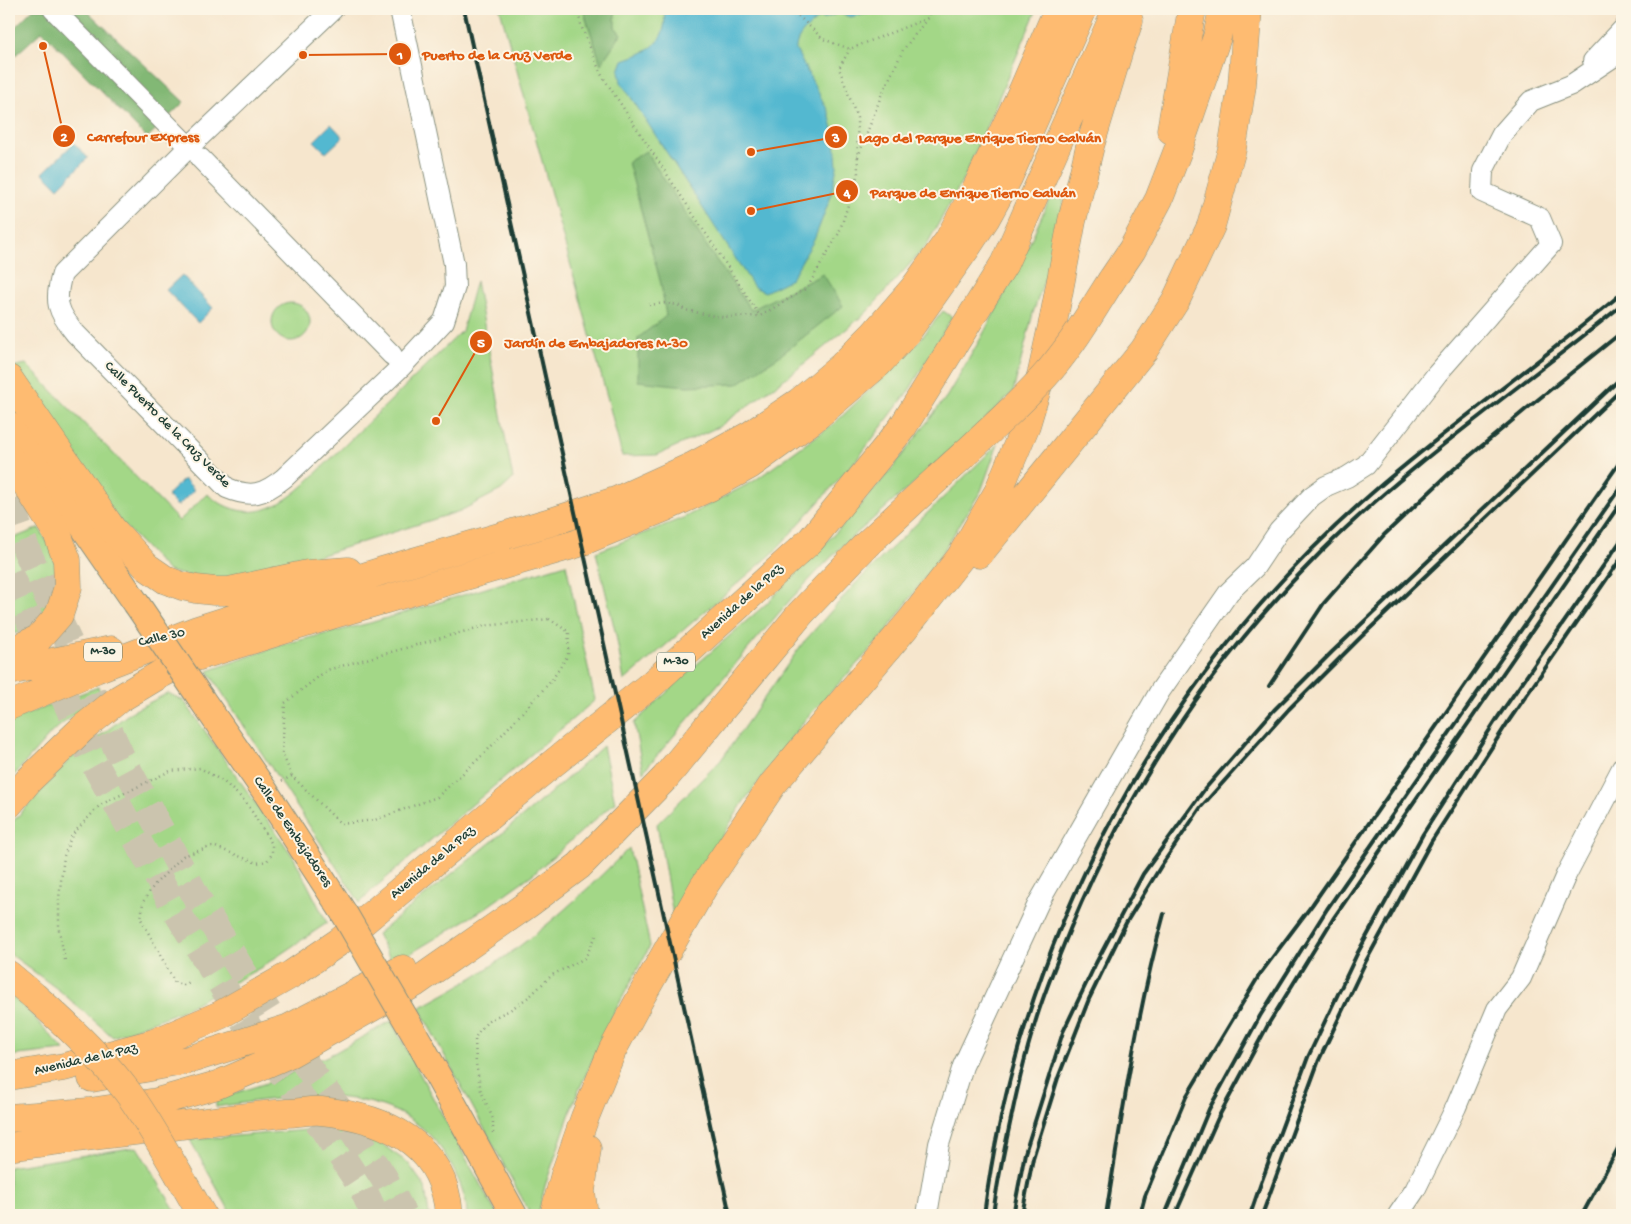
<svg xmlns="http://www.w3.org/2000/svg" width="1631" height="1224" font-family="'Gochi Hand',sans-serif">
	<style>
		.green { fill: #a3d787; stroke: #618a5e }
		.forest { fill: #82b874; stroke: #507a54 }
		.water { fill: #52b8d0; stroke: #387a82 }
		.lines { fill: none; stroke-linecap: round; stroke-linejoin: round }
		.highway-tunnel { stroke: #cbc4ae; stroke-width: 28; stroke-dasharray: 28 14; stroke-linecap: butt }
		.minor-casing { stroke: #8a9280; stroke-width: 22 }
		.major-casing { stroke: #8a9280; stroke-width: 28 }
		.highway-casing { stroke: #8a9280; stroke-width: 29 }
		.path { stroke: #8a9280; stroke-width: 2.5; stroke-dasharray: 1 4; stroke-linecap: butt }
		.minor { stroke: #fff; stroke-width: 20 }
		.major { stroke: #febb71; stroke-width: 26 }
		.highway { stroke: #febb71; stroke-width: 28 }
		.rail { stroke: #1f3d34; stroke-width: 4 }
		.major-bridge-casing { stroke: #8a9280; stroke-width: 28; stroke-linecap: butt }
		.highway-bridge-casing { stroke: #8a9280; stroke-width: 29; stroke-linecap: butt }
		.major-bridge { stroke: #febb71; stroke-width: 26 }
		.highway-bridge { stroke: #febb71; stroke-width: 28 }
		.labels { text-anchor: middle; dominant-baseline: central; stroke-width: 4; stroke-linejoin: round; paint-order: stroke }
		.shield { fill: #fcf5e5; stroke: #617469; stroke-width: 1 }
		.shield-label { font-size: 12px; font-weight: bold; fill: #1f3d34 }
		.street-label { font-size: 14px; fill: #1f3d34; stroke: #fcf5e5 }
		.leader { fill: none; stroke: #de580e; stroke-width: 2 }
		.callout-dot { fill: #de580e; stroke: #fcf5e5; stroke-width: 2 }
		.mark-label { font-size: 15px; text-anchor: middle; font-weight: bold; fill: #fff }
		.callout-label { font-size: 15px; text-anchor: middle; font-weight: bold; fill: #de580e; stroke: #fcf5e5; stroke-width: 4; stroke-linejoin: round; paint-order: stroke }
	</style>
	<rect width="100%" height="100%" fill="#fcf5e5"/>
	<filter id="ink" filterUnits="userSpaceOnUse"><feTurbulence type="fractalNoise" baseFrequency=".02" numOctaves="2"/><feDisplacementMap in="SourceGraphic" scale="10" xChannelSelector="R" yChannelSelector="G"/><feConvolveMatrix kernelMatrix="1 2 1 2 8 2 1 2 1" color-interpolation-filters="sRGB"/></filter>
	<filter id="wash" filterUnits="userSpaceOnUse"><feTurbulence type="fractalNoise" baseFrequency=".0096" numOctaves="4" result="noise"/><feDisplacementMap in="SourceGraphic" scale="20" xChannelSelector="R" yChannelSelector="G"/><feGaussianBlur stdDeviation="1.12" result="paint"/><feColorMatrix in="noise" values="0 0 0 0 0 0 0 0 0 0 0 0 0 0 0 0 0 1.4 0 .05"/><feComposite in="paint" operator="in"/></filter>
	<g filter="url(#wash)">
		<rect width="100%" height="100%" fill="#f6e6cd"/>
		<path class="green" d="M500 9H1037L965 176 926 246 866 313 795 371 720 426 657 455 622 456 608 400Z
			M1051 196 1064 200 1054 251 1033 313 1013 392 971 433 841 547 790 600 643 772 634 723 696 665 766 604 846 522 894 466 947 396 981 338 1019 266Z
			M476 281 513 479 501 490 460 511 240 581 216 583 168 571 119 520 12 367 26 364 179 521 207 494C243 523 273 513 304 485L462 331Z
			M272 322a19 19 0 1 1 38 0a19 19 0 1 1-38 0Z
			M943 311 952 317 910 389 858 458 773 553 624 681 616 635 596 552 683 518 754 481 836 422 914 347Z
			M998 444 981 491 938 559 883 636 804 721 744 801 673 915 657 824 721 760 802 644 856 583Z
			M39 528 51 548 56 564 54 589 45 610 23 632 9 634V540Z
			M566 564 595 700 371 891 360 903 208 671 284 644 370 623Z
			M98 687 101 693 52 732 9 781V721Z
			M168 693 184 701 294 858 327 923 260 968 181 1011 113 1037 60 991 9 953V826L71 758 131 712Z
			M603 746 615 802 533 874 484 909 393 964 377 934C453 872 531 813 603 746Z
			M629 848 650 946 612 1017 574 1101 545 1186 538 1215H531L419 1008C453 990 486 971 517 948 558 918 594 883 629 848Z
			M9 994 30 1013 64 1050 9 1056Z
			M391 1021 497 1215H467C467 1196 458 1178 449 1161 402 1077 295 1095 216 1107V1099L273 1081 334 1053Z
			M306 1130 353 1134 383 1145 408 1163 425 1187 429 1215H232L190 1140Z
			M137 1147 178 1215H9V1167Z"/>
		<path class="forest" d="M33 9H85L184 102 147 138 42 31 9 61V33Z
			M583 9H617L615 15V27L621 34 601 64Z
			M646 151 712 254 751 310 823 274 843 306 778 357 737 384 686 386 638 381V338L666 316 661 284 628 162Z"/>
		<path class="water" d="M663 9H770L790 17 796 9H893L850 17 839 13 823 19 821 17C810 25 795 36 796 50L829 113 835 137 837 167 830 199 814 240 791 279 765 292 754 287 621 82 619 71 623 60C630 57 640 55 646 51 662 42 668 25 663 9Z
			M331 124 343 137 326 153 314 141Z
			M74 143 88 158 58 188 43 173Z
			M182 275 213 308 198 323 166 290Z
			M183 480H185L193 488V491L179 505H176L168 497V494Z"/>
	</g>
	<g filter="url(#ink)">
		<g class="lines">
			<path class="highway-tunnel" d="M9 501 26 549 122 759 198 900 269 1014 345 1118 384 1178 403 1215
				M9 574 93 761 180 917 246 1024 323 1128 363 1189 375 1215"/>
			<defs>
				<path id="minor" d="M53 9 189 147
					M333 9 189 147 62 274C54 301 57 311 75 333L227 488C251 498 263 495 284 478L402 366 444 321 455 287 454 264 400 9
					M1593 61 1622 30
					M200 158 392 355
					M927 1215 939 1144 963 1066 1039 902 1160 691 1229 592 1255 567 1279 531 1312 496 1326 486 1347 477 1366 465 1437 374 1551 244 1540 218 1482 192 1483 171 1502 134 1531 101 1571 85 1622 51
					M1398 1215 1415 1190 1456 1107 1497 1009 1521 978 1566 875 1622 768"/>
				<path id="major" d="M9 425 41 466 136 603
					M202 700 265 791 344 913
					M422 1047 514 1215"/>
				<path id="highway" d="M1171 130 1192 9
					M1111 281 1132 250 1159 199 1178 150 1217 37 1223 9
					M9 379 112 529 147 567 166 580 182 586 196 589 214 591H229L308 574 348 571
					M9 457 57 533 67 560 68 587 59 615 38 639 9 652
					M979 554 1144 350 1176 300 1211 226 1232 149 1242 85 1248 9
					M9 671 111 650
					M9 706 96 669 197 630 382 571 554 521 618 500 693 466 750 435 799 402 842 366 874 334 914 288 948 241 976 189 1022 92 1058 9
					M9 804 29 780 83 728 119 699 159 675 190 659 335 614 576 544 666 507 710 487 750 465 811 421 878 364 907 332 965 250 986 218 1008 178 1083 9
					M9 975 34 996
					M9 1076 64 1067 154 1043 220 1015 292 974 339 942 531 781 653 683 811 540 902 428 1004 264 1117 9
					M92 1078 188 1060 289 1028 403 969
					M9 1118 89 1112 157 1102 217 1085 289 1054 415 983 528 904 579 866 665 778 801 613 867 544 938 478
					M9 1147C64 1139 119 1133 174 1126 212 1121 249 1116 287 1113 298 1113 310 1110 321 1111 385 1117 444 1143 449 1215
					M179 1175 202 1215
					M554 1215 565 1174 585 1117 612 1051 642 995 704 886 773 784 913 618 960 558 998 492 1026 425 1042 372 1054 317 1072 221 1090 146 1119 50 1129 21
					M584 1215 581 1191 587 1148"/>
			</defs>
			<use href="#minor" class="minor-casing"/>
			<use href="#major" class="major-casing"/>
			<use href="#highway" class="highway-casing"/>
			<path class="path" d="M577 9 582 28 601 74 760 316 807 288 839 233 858 174 857 118 839 68 850 49
				M791 9 823 39 850 49 928 18 931 9
				M858 157 881 96 903 50 927 19
				M649 305 665 303 678 305 685 310 719 317 760 316
				M549 619 569 632 568 655 552 680 486 752 437 797 375 820 341 824 292 776 282 753 285 703 327 670 484 626Z
				M282 781 292 776
				M65 960 59 930V898L64 856 72 835 100 805 170 771 200 768 224 782 246 802 272 844V854L267 861 257 863 213 846 183 856 154 885 143 902 141 919 175 983 184 985 192 981
				M493 1133V1119L481 1091 476 1064 475 1038 479 1031 489 1020 510 1010 530 996 552 975 585 958 596 936"/>
			<use href="#minor" class="minor"/>
			<use href="#major" class="major"/>
			<use href="#highway" class="highway"/>
			<path class="rail" d="M464 9 730 1215
				M1269 686 1324 603 1384 535 1454 469 1525 410 1622 332
				M984 1215C1020 936 1160 678 1372 493 1452 423 1541 362 1622 293
				M993 1215C997 1181 1005 1147 1012 1114 1018 1086 1024 1058 1033 1030 1040 1004 1050 979 1060 954 1119 803 1205 668 1320 553 1412 461 1522 387 1622 305
				M1013 1215 1025 1153 1063 1032 1096 963 1143 874 1204 790 1274 710 1332 652 1622 377
				M1022 1215 1033 1158 1058 1078 1089 999 1126 923 1161 866 1201 807 1289 709 1360 638 1622 389
				M1106 1215C1122 1114 1137 1012 1164 914
				M1140 1215 1145 1196 1186 1097 1260 974 1312 905 1622 459
				M1165 1215 1209 1109 1260 1016 1327 909 1622 485
				M1175 1215 1218 1118 1269 1023 1333 919 1622 501
				M1250 1215 1261 1183 1308 1057 1357 954 1423 834 1498 717 1622 539
				M1262 1215 1319 1060 1366 961 1431 842 1508 722 1622 557
				M1582 1215 1622 1141"/>
			<defs>
				<path id="major-bridge" d="M136 603 202 700
					M344 913 422 1047"/>
				<path id="highway-bridge" d="M938 478C974 445 1011 413 1043 378 1070 349 1090 314 1111 281
					M34 996C67 1025 99 1055 126 1090 146 1116 162 1147 179 1175"/>
			</defs>
			<use href="#major-bridge" class="major-bridge-casing"/>
			<use href="#highway-bridge" class="highway-bridge-casing"/>
			<use href="#major-bridge" class="major-bridge"/>
			<use href="#highway-bridge" class="highway-bridge"/>
		</g>
	</g>
	<g class="labels">
		<g class="shield">
			<rect x="84" y="642.5" width="38" height="19" rx="4"/>
			<rect x="657" y="652.5" width="38" height="19" rx="4"/>
		</g>
		<g class="shield-label">
			<text x="103" y="652">M-30</text>
			<text x="676" y="662">M-30</text>
		</g>
		<g class="street-label">
			<text transform="translate(167 425) rotate(45)">Calle Puerto de la Cruz Verde</text>
			<text transform="translate(742 602) rotate(-42)">Avenida de la Paz</text>
			<text transform="translate(162 638) rotate(-13)">Calle 30</text>
			<text transform="translate(292 832) rotate(56)">Calle de Embajadores</text>
			<text transform="translate(433 863) rotate(-40)">Avenida de la Paz</text>
			<text transform="translate(86 1060) rotate(-13)">Avenida de la Paz</text>
		</g>
	</g>
	<path class="leader" d="M303 55L400 54M43 46L64 136M751 152L836 137M751 211L847 191M436 421L481 342"/>
	<g class="callout-dot">
		<circle cx="303" cy="55" r="5"/>
		<circle cx="43" cy="46" r="5"/>
		<circle cx="751" cy="152" r="5"/>
		<circle cx="751" cy="211" r="5"/>
		<circle cx="436" cy="421" r="5"/>
		<circle cx="400" cy="54" r="12"/>
		<circle cx="64" cy="136" r="12"/>
		<circle cx="836" cy="137" r="12"/>
		<circle cx="847" cy="191" r="12"/>
		<circle cx="481" cy="342" r="12"/>
	</g>
	<g class="mark-label">
		<text x="400" y="59">1</text>
		<text x="64" y="141">2</text>
		<text x="836" y="142">3</text>
		<text x="847" y="197">4</text>
		<text x="481" y="347">5</text>
	</g>
	<g class="callout-label">
		<text x="497" y="59">Puerto de la Cruz Verde</text>
		<text x="143" y="141">Carrefour Express</text>
		<text x="980" y="142">Lago del Parque Enrique Tierno Galván</text>
		<text x="973" y="197">Parque de Enrique Tierno Galván</text>
		<text x="596" y="347">Jardín de Embajadores M-30</text>
	</g>
	<rect width="1631" height="1224" fill="none" stroke="#fcf5e5" stroke-width="30"/>
</svg>
